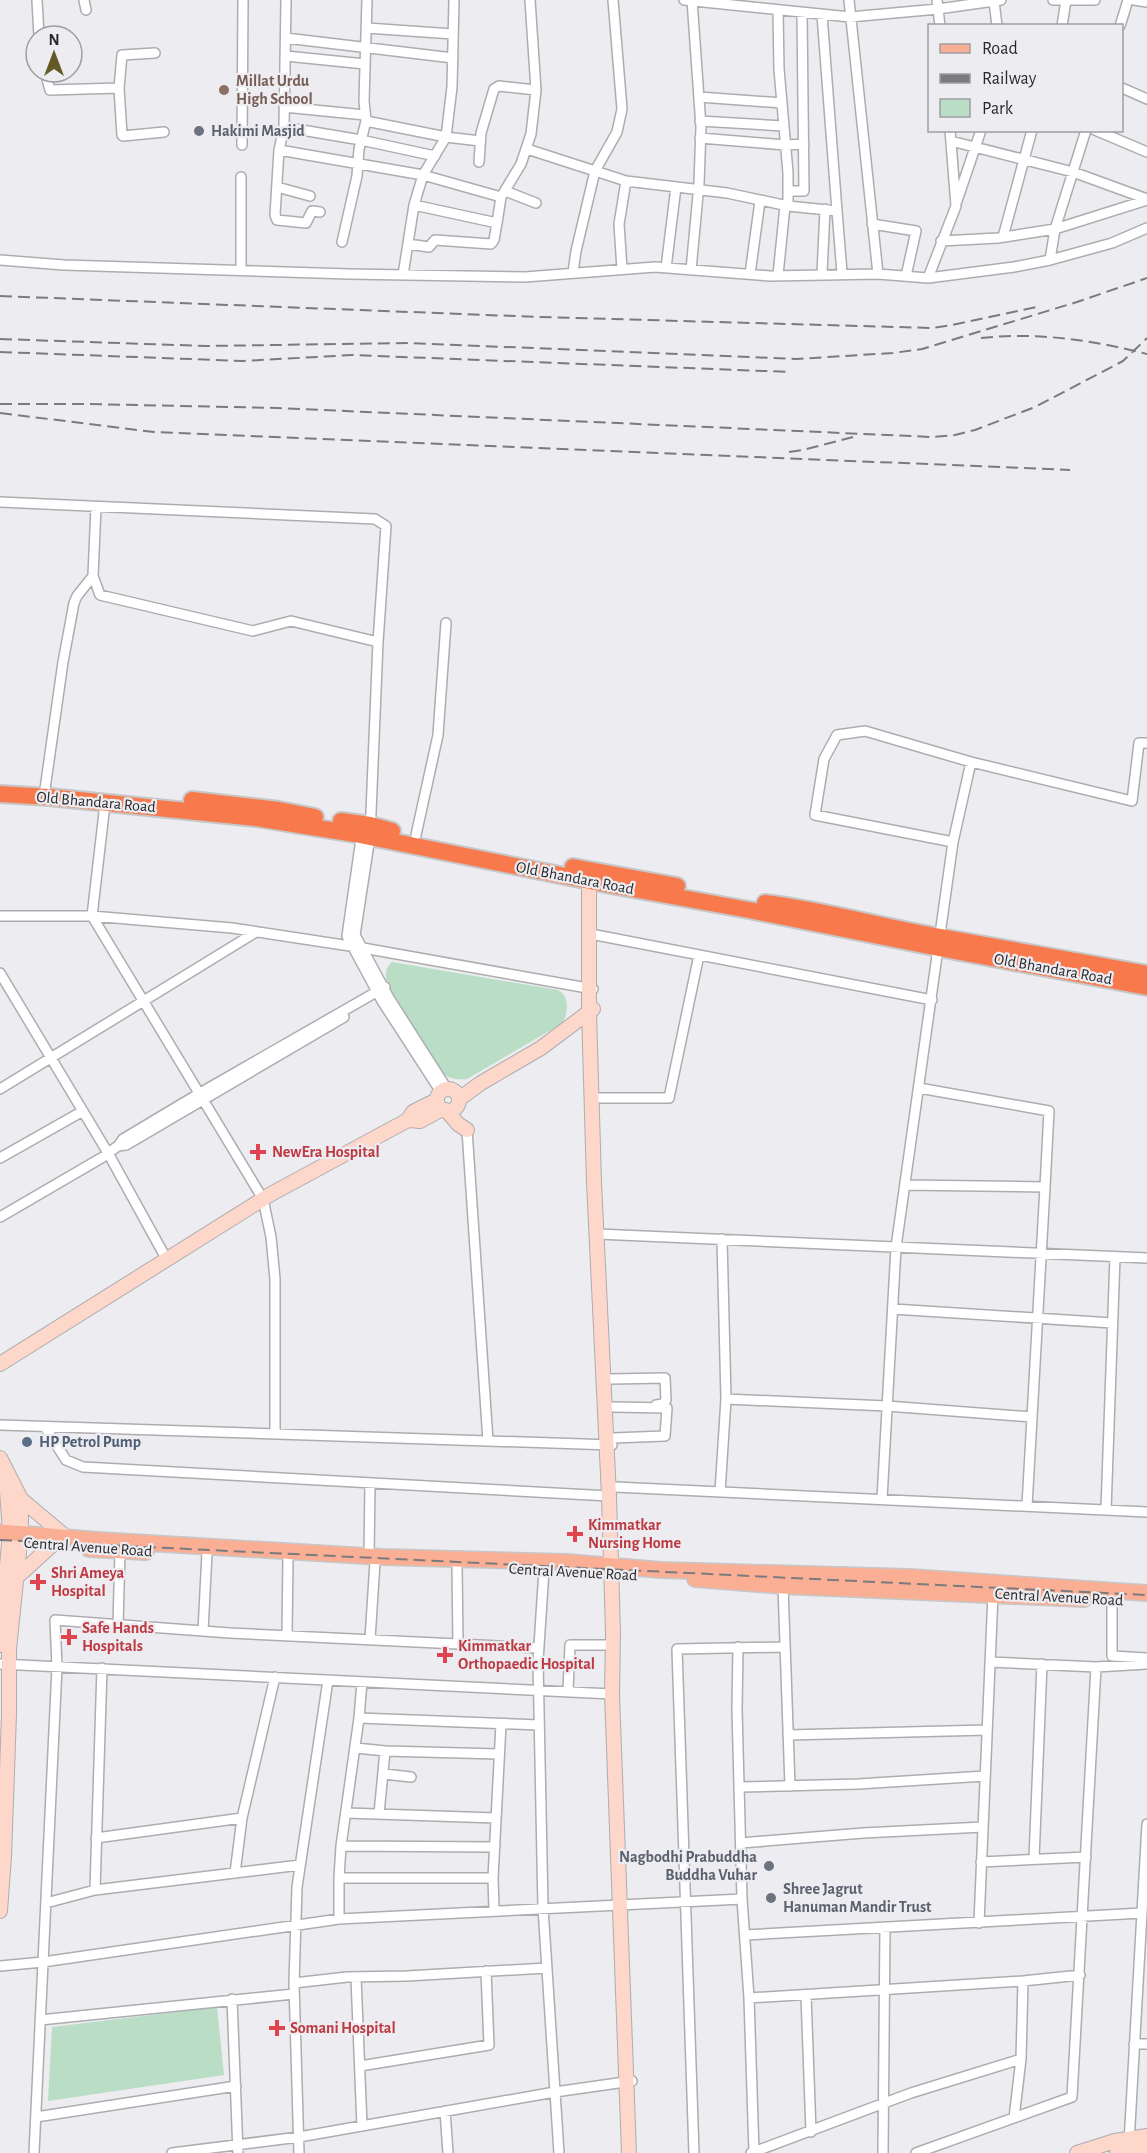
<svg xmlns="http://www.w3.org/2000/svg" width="1147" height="2153" font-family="'Alegreya Sans',sans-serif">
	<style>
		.green { fill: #b9ddc5 }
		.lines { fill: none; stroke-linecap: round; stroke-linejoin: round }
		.street-casing { stroke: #adadb1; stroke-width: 12 }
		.secondary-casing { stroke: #adadb1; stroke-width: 16 }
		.primary-casing { stroke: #c7c7c8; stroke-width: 18 }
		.highway-casing { stroke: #c7c7c8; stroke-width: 20 }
		.street { stroke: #fff; stroke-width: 9 }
		.secondary { stroke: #fdd7c9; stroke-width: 14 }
		.primary { stroke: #faaf94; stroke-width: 15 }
		.highway { stroke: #f7794c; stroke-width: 16 }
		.rail { stroke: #7b7b7e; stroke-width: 2; stroke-dasharray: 12 6; stroke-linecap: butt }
		.education-dot { fill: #8d6e63; stroke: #edecf1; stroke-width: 2 }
		.worship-dot { fill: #6b7280; stroke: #edecf1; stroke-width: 2 }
		.health-dot { fill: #e0444e; stroke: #edecf1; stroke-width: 2 }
		.service-dot { fill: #5c6f8a; stroke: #edecf1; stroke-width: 2 }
		.labels { text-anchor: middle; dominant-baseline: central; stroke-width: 4.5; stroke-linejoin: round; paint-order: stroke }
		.education-label { font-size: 16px; font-weight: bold; fill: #785e54; stroke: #edecf1; text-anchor: start }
		.worship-label { font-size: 16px; font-weight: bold; fill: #5b616d; stroke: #edecf1; text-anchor: start }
		.street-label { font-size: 16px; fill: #29292b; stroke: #edecf1 }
		.health-label { font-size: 16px; font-weight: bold; fill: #be3a42; stroke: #edecf1; text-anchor: start }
		.service-label { font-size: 16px; font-weight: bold; fill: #4e5e75; stroke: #edecf1; text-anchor: start }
	</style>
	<rect width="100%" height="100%" fill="#edecf1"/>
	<path class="green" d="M392 962 558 990C570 997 568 1011 563 1023L467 1079C457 1080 450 1079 442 1073L391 994C386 982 382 971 392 962Z
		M217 2007 224 2075 48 2101 52 2027Z"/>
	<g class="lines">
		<defs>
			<path id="street" d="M37 0 39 36
				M84 0 86 10
				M286 0 284 127 279 150 275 215 277 220 306 223 312 211 320 212
				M684 0 850 17 938 9 1001 0
				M849 0 878 274
				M937 0 940 26
				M1053 0H1095
				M1134 0 1147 2
				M994 1 997 26
				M778 11 779 69 788 173V206
				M822 15 837 211
				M1062 26 1066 0
				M1120 26 1128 0
				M367 28 453 34
				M286 38 453 58
				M155 53 122 55 119 88 122 135 123 136 164 132
				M286 56 365 64
				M45 72 50 90 119 88
				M1122 88 1147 99
				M699 97 782 103
				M284 107 365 115
				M366 121 446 137 452 87 454 0
				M700 121 783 126
				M284 127 361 140 435 156
				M1095 130 1147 152
				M700 138 785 145 804 144
				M951 141 1073 172 1147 199
				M242 145 243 0
				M527 149 626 181 727 193 788 206 837 211 842 273
				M279 150 423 175 446 137 480 141
				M479 162 481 133 494 89 499 86 536 90
				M241 177V270
				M277 187 310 196
				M505 191 536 203
				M788 191H804L802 13
				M501 197 423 175 414 205 497 223 501 197 521 164 531 134 536 90 530 0
				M1147 200 1055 229 1050 260 1112 243 1147 228
				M957 201 981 130
				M872 224 916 231 906 276
				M1003 237 1032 130
				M941 241 998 238 1055 229 1086 130
				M342 242 357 176 359 149 366 121 364 101 367 0
				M408 244 429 247 435 240 491 244 494 240 497 223
				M0 260 64 265 349 274 525 277 655 267 770 276 878 274 928 278 956 206 950 130
				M666 268 676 187
				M622 269 619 224 626 181
				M691 270 699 184 701 127 692 0
				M573 272 576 251 595 171 617 132 622 109 613 0
				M750 274 760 201
				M822 274 825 209
				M403 275 414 205
				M778 275 785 206
				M928 278 1014 267 1050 260
				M0 502 375 519 386 526 378 642
				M93 576 100 595 253 631 291 621 378 642 370 837 355 935 389 998 447 1089
				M45 789 63 662 74 603 77 596 93 576 96 507
				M105 804 92 916 263 1199 271 1237 275 1279V1434
				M362 832 347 936 382 1001 441 1092
				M416 835 438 735 446 623
				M953 842 815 815 824 759 837 735 865 731 971 762
				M0 916H92L232 928 363 948 593 989
				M596 935 932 1000
				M0 973 108 1153 167 1260
				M919 1088 1049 1111 1045 1187
				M0 1089 256 932
				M598 1098H669L699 955
				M467 1130 488 1441
				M118 1146 126 1145 344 1017
				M108 1153 118 1146 123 1139 200 1093 385 987
				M0 1158 83 1111
				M905 1185 1045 1187 1027 1506
				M0 1217 103 1157
				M597 1234 1147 1258
				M893 1309 1112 1323
				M610 1379 665 1378 666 1400 663 1404 656 1405
				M726 1399 887 1406 1032 1417
				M612 1407 667 1408 665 1436 613 1438
				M0 1425 612 1445
				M45 1427 66 1460 83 1467 609 1496
				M615 1487 1147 1512
				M720 1492 726 1399 722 1239
				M882 1499 896 1247 953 842 971 762 1132 801 1139 743H1147
				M1106 1510 1115 1257
				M369 1556 370 1483
				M457 1565 458 1644
				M544 1570 538 1661 543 1908 559 2153
				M783 1586 790 1786
				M1112 1600V1656L1147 1658
				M118 1625 120 1552
				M203 1631 207 1553
				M287 1635 288 1557
				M370 1639 375 1562
				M738 1647 737 1709 742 1899 749 1998 754 2152
				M990 1662 1096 1667 1147 1664
				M0 1664 612 1694
				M568 1691 570 1645H613
				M359 1718 362 1682
				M501 1724 493 1878H339L341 1846 359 1718 539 1725
				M788 1735 987 1730
				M356 1748 385 1751 499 1754
				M384 1774 411 1777
				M740 1787 858 1784 985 1776
				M346 1813 496 1818
				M379 1814 385 1751
				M96 1838 242 1818
				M741 1843 863 1833 983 1827
				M341 1846 495 1847
				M1034 1859 1042 1664
				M981 1862 1086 1857
				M235 1873 242 1818 275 1677
				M339 1878V1919
				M493 1878 494 1910
				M95 1890 102 1668
				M46 1903 95 1890 300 1865
				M979 1923 993 1594
				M745 1935 1142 1913
				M0 1966 43 1962 339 1919 742 1899
				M356 1977 362 2126
				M294 1983 347 1977 407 1976 547 1968
				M806 1995 811 2132
				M749 1998 1023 1981 1080 1975
				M232 1999 238 2153
				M40 2020 294 1994
				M1134 2044H1147
				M360 2066 489 2045 486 1971
				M445 2111 448 2153
				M36 2117 236 2086
				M1014 2118 1021 2059 1023 1981
				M1129 2143 1147 1824
				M34 2153 57 1667 55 1620 230 1633 539 1648
				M172 2153 299 2137 555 2092 632 2081
				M299 2153 294 1983 297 1887 328 1680
				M694 2153 677 1649 784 1647
				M751 2153 911 2093 1021 2059
				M883 2153 885 1927
				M916 2153 1072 2097 1096 1667"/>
			<path id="secondary" d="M589 872V1012L594 1182 609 1496 613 1633 612 1694 629 2153
				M437 1100a11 11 0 1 1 22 0a11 11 0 1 1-22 0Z
				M459 1099 481 1083 541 1048 593 1009
				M446 1110 458 1124 467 1130
				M408 1120 420 1121 442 1109
				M0 1364 271 1194 408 1120 413 1112 437 1100
				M0 1458 21 1499V1533L9 1649V1714L4 1857 0 1911
				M0 1479 7 1491 10 1532 0 1645
				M21 1499 66 1537
				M18 1576 51 1546
				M1077 2153 1115 2141 1147 2136
				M1117 2153 1147 2147"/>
			<path id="primary" d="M0 1532 98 1540 382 1557 567 1562 661 1570 909 1577 1147 1593
				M89 1549 146 1552
				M695 1579 783 1586 1084 1599"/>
			<path id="highway" d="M0 794 49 797 256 818 355 834 600 883 749 910 939 948 1147 987
				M192 800 279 810 315 817
				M341 821 370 825 392 831
				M573 867 677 886
				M765 903C824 910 881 927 940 937 1009 949 1078 962 1147 974"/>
		</defs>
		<use href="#street" class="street-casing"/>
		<use href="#secondary" class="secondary-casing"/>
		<use href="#primary" class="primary-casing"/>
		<use href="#highway" class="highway-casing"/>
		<use href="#street" class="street"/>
		<use href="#secondary" class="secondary"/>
		<use href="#primary" class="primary"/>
		<use href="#highway" class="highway"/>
		<path class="rail" d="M0 296 539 317 932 328 952 325 1041 306
			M981 338C1037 332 1093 340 1147 354
			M0 339 206 346 410 343 797 359 893 353 922 349 1077 302 1147 278
			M0 352 243 361 352 355 790 372
			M0 404H84L277 408 932 437 955 435 975 430 1035 407 1123 361 1147 338
			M0 413 154 432 1070 470
			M789 452 803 450 853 437
			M0 1540 1147 1595"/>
	</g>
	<circle class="education-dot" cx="224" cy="90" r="6"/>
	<g class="worship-dot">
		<circle cx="199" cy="131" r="6"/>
		<circle cx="769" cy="1866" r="6"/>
		<circle cx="771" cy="1898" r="6"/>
	</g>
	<g class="health-dot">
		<path d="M255 1143h6v6h6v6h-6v6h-6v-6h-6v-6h6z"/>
		<path d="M572 1525h6v6h6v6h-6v6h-6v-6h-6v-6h6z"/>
		<path d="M35 1573h6v6h6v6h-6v6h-6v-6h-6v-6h6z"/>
		<path d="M66 1628h6v6h6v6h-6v6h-6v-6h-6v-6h6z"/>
		<path d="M442 1646h6v6h6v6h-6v6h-6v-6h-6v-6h6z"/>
		<path d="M274 2019h6v6h6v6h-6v6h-6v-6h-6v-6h6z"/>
	</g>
	<circle class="service-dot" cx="27" cy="1442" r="6"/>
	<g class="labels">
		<g class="education-label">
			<text x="236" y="81">Millat Urdu<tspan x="236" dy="18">High School</tspan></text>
		</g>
		<g class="worship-label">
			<text x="211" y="131">Hakimi Masjid</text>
			<text x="757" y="1857" text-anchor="end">Nagbodhi Prabuddha<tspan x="757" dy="18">Buddha Vuhar</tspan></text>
			<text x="783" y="1889">Shree Jagrut<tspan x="783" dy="18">Hanuman Mandir Trust</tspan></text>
		</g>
		<g class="street-label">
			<text transform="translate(96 802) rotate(5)">Old Bhandara Road</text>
			<text transform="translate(575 878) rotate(11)">Old Bhandara Road</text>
			<text transform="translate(1053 969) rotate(10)">Old Bhandara Road</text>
			<text transform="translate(88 1547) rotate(4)">Central Avenue Road</text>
			<text transform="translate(573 1572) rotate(3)">Central Avenue Road</text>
			<text transform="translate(1059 1597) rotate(3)">Central Avenue Road</text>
		</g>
		<g class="health-label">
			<text x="272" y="1152">NewEra Hospital</text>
			<text x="588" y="1525">Kimmatkar<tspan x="588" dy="18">Nursing Home</tspan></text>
			<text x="51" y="1573">Shri Ameya<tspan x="51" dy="18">Hospital</tspan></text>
			<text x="82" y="1628">Safe Hands<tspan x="82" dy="18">Hospitals</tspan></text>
			<text x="458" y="1646">Kimmatkar<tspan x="458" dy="18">Orthopaedic Hospital</tspan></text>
			<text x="290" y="2028">Somani Hospital</text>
		</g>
		<g class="service-label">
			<text x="39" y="1442">HP Petrol Pump</text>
		</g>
	</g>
	<rect x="928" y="24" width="195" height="108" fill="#edecf1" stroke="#9f9ea2" stroke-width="1.5"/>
	<rect x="940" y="44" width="30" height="9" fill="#faaf94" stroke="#9f9ea2" stroke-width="1.5"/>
	<text x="982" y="54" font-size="18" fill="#29292b">Road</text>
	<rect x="940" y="74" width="30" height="9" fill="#7b7b7e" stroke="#9f9ea2" stroke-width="1.5"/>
	<text x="982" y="84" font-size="18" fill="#29292b">Railway</text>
	<rect x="940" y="99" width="30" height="18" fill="#b9ddc5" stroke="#9f9ea2" stroke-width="1.5"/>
	<text x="982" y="114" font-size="18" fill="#29292b">Park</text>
	<g transform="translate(54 54)"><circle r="28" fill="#edecf1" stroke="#9f9ea2" stroke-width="1.5"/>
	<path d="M0-4.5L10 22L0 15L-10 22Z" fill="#645824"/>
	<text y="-9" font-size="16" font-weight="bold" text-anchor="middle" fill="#29292b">N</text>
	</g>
</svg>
